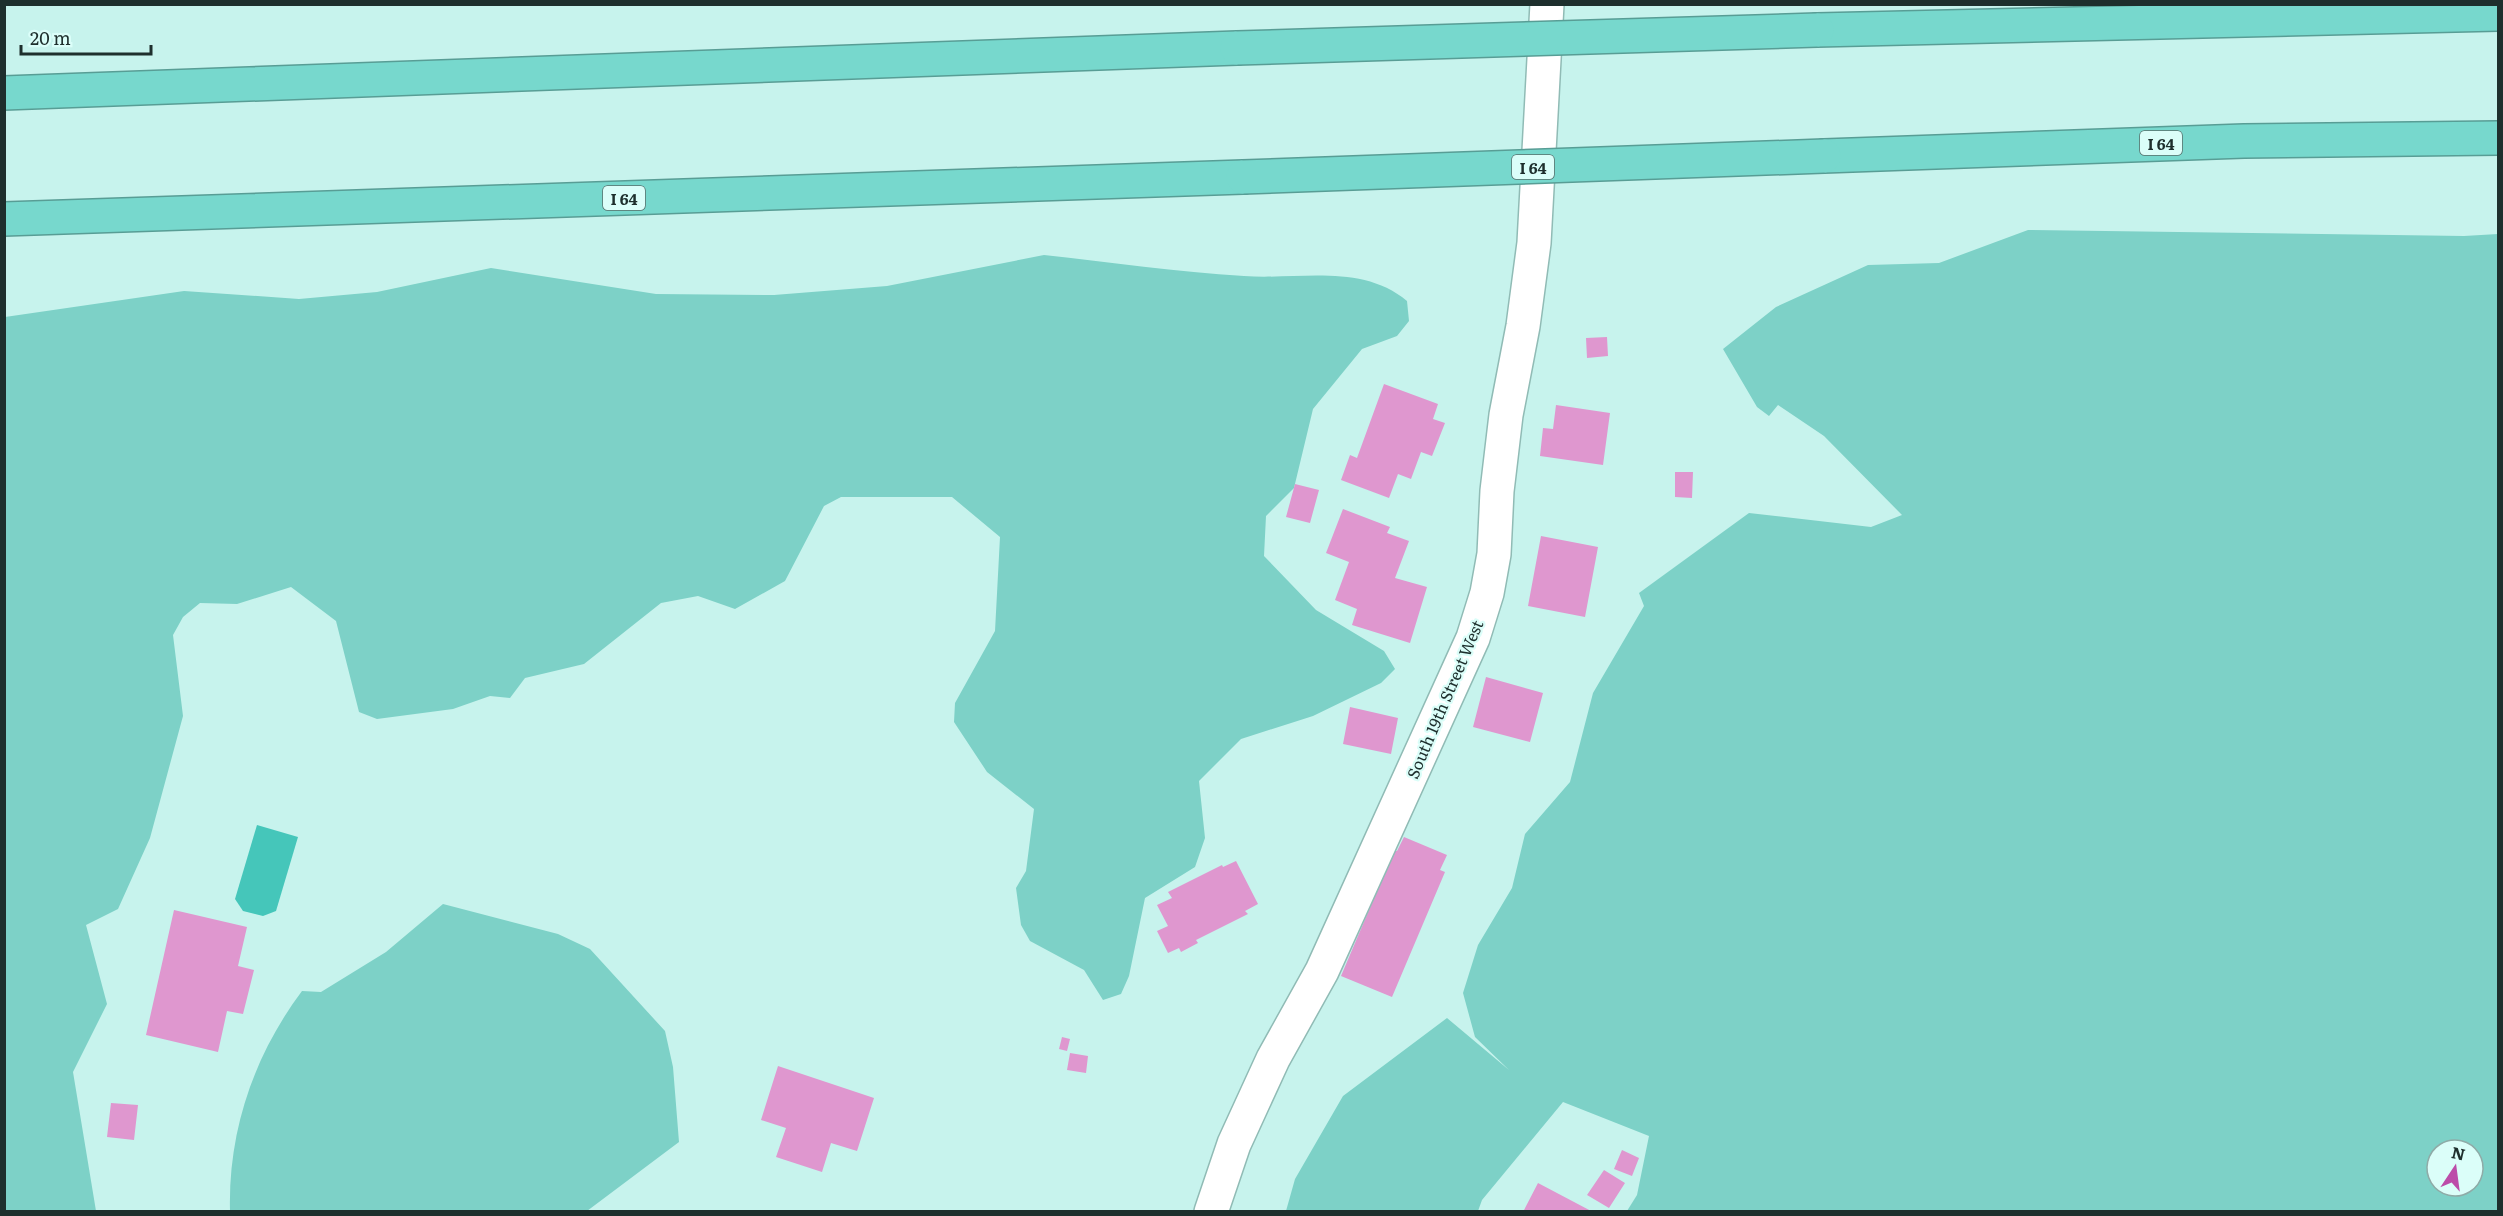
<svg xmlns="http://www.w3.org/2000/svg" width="2503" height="1216" font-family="Literata,serif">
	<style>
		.green { fill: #7dd1c7; fill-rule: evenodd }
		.water { fill: #45c6ba }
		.building { fill: #df97cf }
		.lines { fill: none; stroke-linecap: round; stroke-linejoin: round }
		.minor-casing { stroke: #90bbb5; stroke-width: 36 }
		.motorway-casing { stroke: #589d95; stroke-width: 36 }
		.minor { stroke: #fff; stroke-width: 33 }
		.motorway { stroke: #77d8cd; stroke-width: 33 }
		.motorway-bridge-casing { stroke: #589d95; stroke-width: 36; stroke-linecap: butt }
		.motorway-bridge { stroke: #77d8cd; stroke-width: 33 }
		.labels { text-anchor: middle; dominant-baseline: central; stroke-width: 4.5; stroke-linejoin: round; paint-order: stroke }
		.shield { fill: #dbfef9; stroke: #576d6a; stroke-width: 1.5 }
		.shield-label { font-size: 15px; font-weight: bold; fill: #1e2f2d }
		.street-label { font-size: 16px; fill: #1e2f2d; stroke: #dbfef9 }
	</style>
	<rect width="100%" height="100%" fill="#c7f3ed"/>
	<path class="green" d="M2028 230 2464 236 2498 234V1211H1627L1637 1195 1649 1136 1563 1102 1482 1200 1478 1211H1286L1295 1179 1343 1096 1447 1018 1509 1070 1475 1037 1463 993 1478 945 1512 888 1525 834 1570 782 1593 693 1644 606 1639 593 1749 513 1871 527 1902 515 1824 436 1778 405 1769 416 1757 407 1723 349 1776 307 1868 265 1939 263ZM2437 1150H2473V1186H2437Z
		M1044 255C1110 262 1177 272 1244 276 1298 280 1362 263 1407 301L1409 321 1397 336 1362 349 1313 409 1294 488 1266 516 1264 556 1316 610 1384 651 1395 669 1381 683 1313 716 1241 739 1199 781 1205 838 1195 867 1145 898 1129 976 1121 994 1103 1000 1084 970 1030 941 1021 925 1016 888 1026 871 1034 809 987 772 954 722 955 703 995 631 1000 537 952 497H841L824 506 785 581 735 609 698 596 661 603 584 664 525 678 510 698 490 696 453 709 377 719 359 712 336 621 291 587 237 604 200 603 183 617 173 635 183 716 150 838 118 909 86 925 107 1004 73 1072 96 1211H5V317L184 291 299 299 377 292 491 268 656 294 774 295 887 286Z
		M443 904 558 934 590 949 665 1031 673 1067 679 1142 587 1211H230C228 1131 254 1055 302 991L321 992 386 952Z"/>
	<path class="water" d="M257 825 298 837 276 911 263 916 243 911 235 899Z"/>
	<path class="building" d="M1607 337 1608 356 1587 358 1586 338Z
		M1384 384 1438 404 1433 419 1445 423 1432 456 1421 452 1411 479 1398 474 1389 498 1341 480 1350 455 1357 458Z
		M1556 405 1610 413 1603 465 1540 456 1543 428 1553 429Z
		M1675 472H1693L1692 498 1675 497Z
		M1295 484 1319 490 1310 523 1286 517Z
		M1343 509 1390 527 1387 533 1409 541 1395 578 1427 587 1410 643 1352 625 1357 609 1335 600 1349 562 1326 553Z
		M1541 536 1598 547 1585 617 1528 606Z
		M1486 677 1543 693 1530 742 1473 727Z
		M1350 707 1398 718 1391 754 1343 744Z
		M1404 837 1447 855 1440 870 1445 872 1392 997 1341 976 1394 851H1397Z
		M1236 861 1258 904 1245 911 1248 914 1196 940 1198 943 1181 952 1179 948 1168 953 1157 931 1168 926 1157 905 1172 898 1168 892 1222 865 1223 867Z
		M174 910 247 927 238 966 254 970 243 1014 227 1011 218 1052 146 1035Z
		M1062 1037 1070 1039 1067 1051 1059 1049Z
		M1070 1053 1088 1056 1086 1073 1067 1070Z
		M778 1066 874 1098 857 1151 831 1143 822 1172 776 1157 786 1128 761 1120Z
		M111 1103 138 1105 134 1140 107 1137Z
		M1622 1150 1639 1158 1632 1176 1614 1169Z
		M1604 1170 1625 1183 1609 1208 1587 1195Z
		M1538 1183 1593 1212H1523Z"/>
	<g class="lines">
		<defs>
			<path id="minor" d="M1211 1212 1234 1144 1273 1059 1322 971 1473 638 1487 593 1494 554 1497 491 1506 415 1523 326 1534 243 1547 4"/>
			<path id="motorway" d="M1817 30 2498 14
				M4 93 1237 48
				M1824 156 2244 141 2498 138
				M4 219 1243 177"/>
		</defs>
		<use href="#minor" class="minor-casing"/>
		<use href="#motorway" class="motorway-casing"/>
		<use href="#minor" class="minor"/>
		<use href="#motorway" class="motorway"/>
		<defs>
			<path id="motorway-bridge" d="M1237 48 1817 30
				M1243 177 1824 156"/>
		</defs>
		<use href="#motorway-bridge" class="motorway-bridge-casing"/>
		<use href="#motorway-bridge" class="motorway-bridge"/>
	</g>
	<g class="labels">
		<g class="shield">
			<rect x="2140" y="131" width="42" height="24" rx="4.5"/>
			<rect x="1512" y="155" width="42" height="24" rx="4.5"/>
			<rect x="603" y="186" width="42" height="24" rx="4.5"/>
		</g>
		<g class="shield-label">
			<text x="2161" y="143">I 64</text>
			<text x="1533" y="167">I 64</text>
			<text x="624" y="198">I 64</text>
		</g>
		<g class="street-label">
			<text transform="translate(1444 699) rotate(-67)">South 19th Street West</text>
		</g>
	</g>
	<rect width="2503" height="1216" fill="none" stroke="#1e2f2d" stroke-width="12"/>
	<g transform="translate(2455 1168) rotate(13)"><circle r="28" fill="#dbfef9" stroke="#8faba7" stroke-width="1.5"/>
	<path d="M0-4.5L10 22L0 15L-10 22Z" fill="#bc4ca9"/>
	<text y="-9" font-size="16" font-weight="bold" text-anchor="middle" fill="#1e2f2d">N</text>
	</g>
	<path d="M21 45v9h130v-9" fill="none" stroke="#1e2f2d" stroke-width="3"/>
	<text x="30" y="45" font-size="18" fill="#1e2f2d" stroke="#dbfef9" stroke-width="4.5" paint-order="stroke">20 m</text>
</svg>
